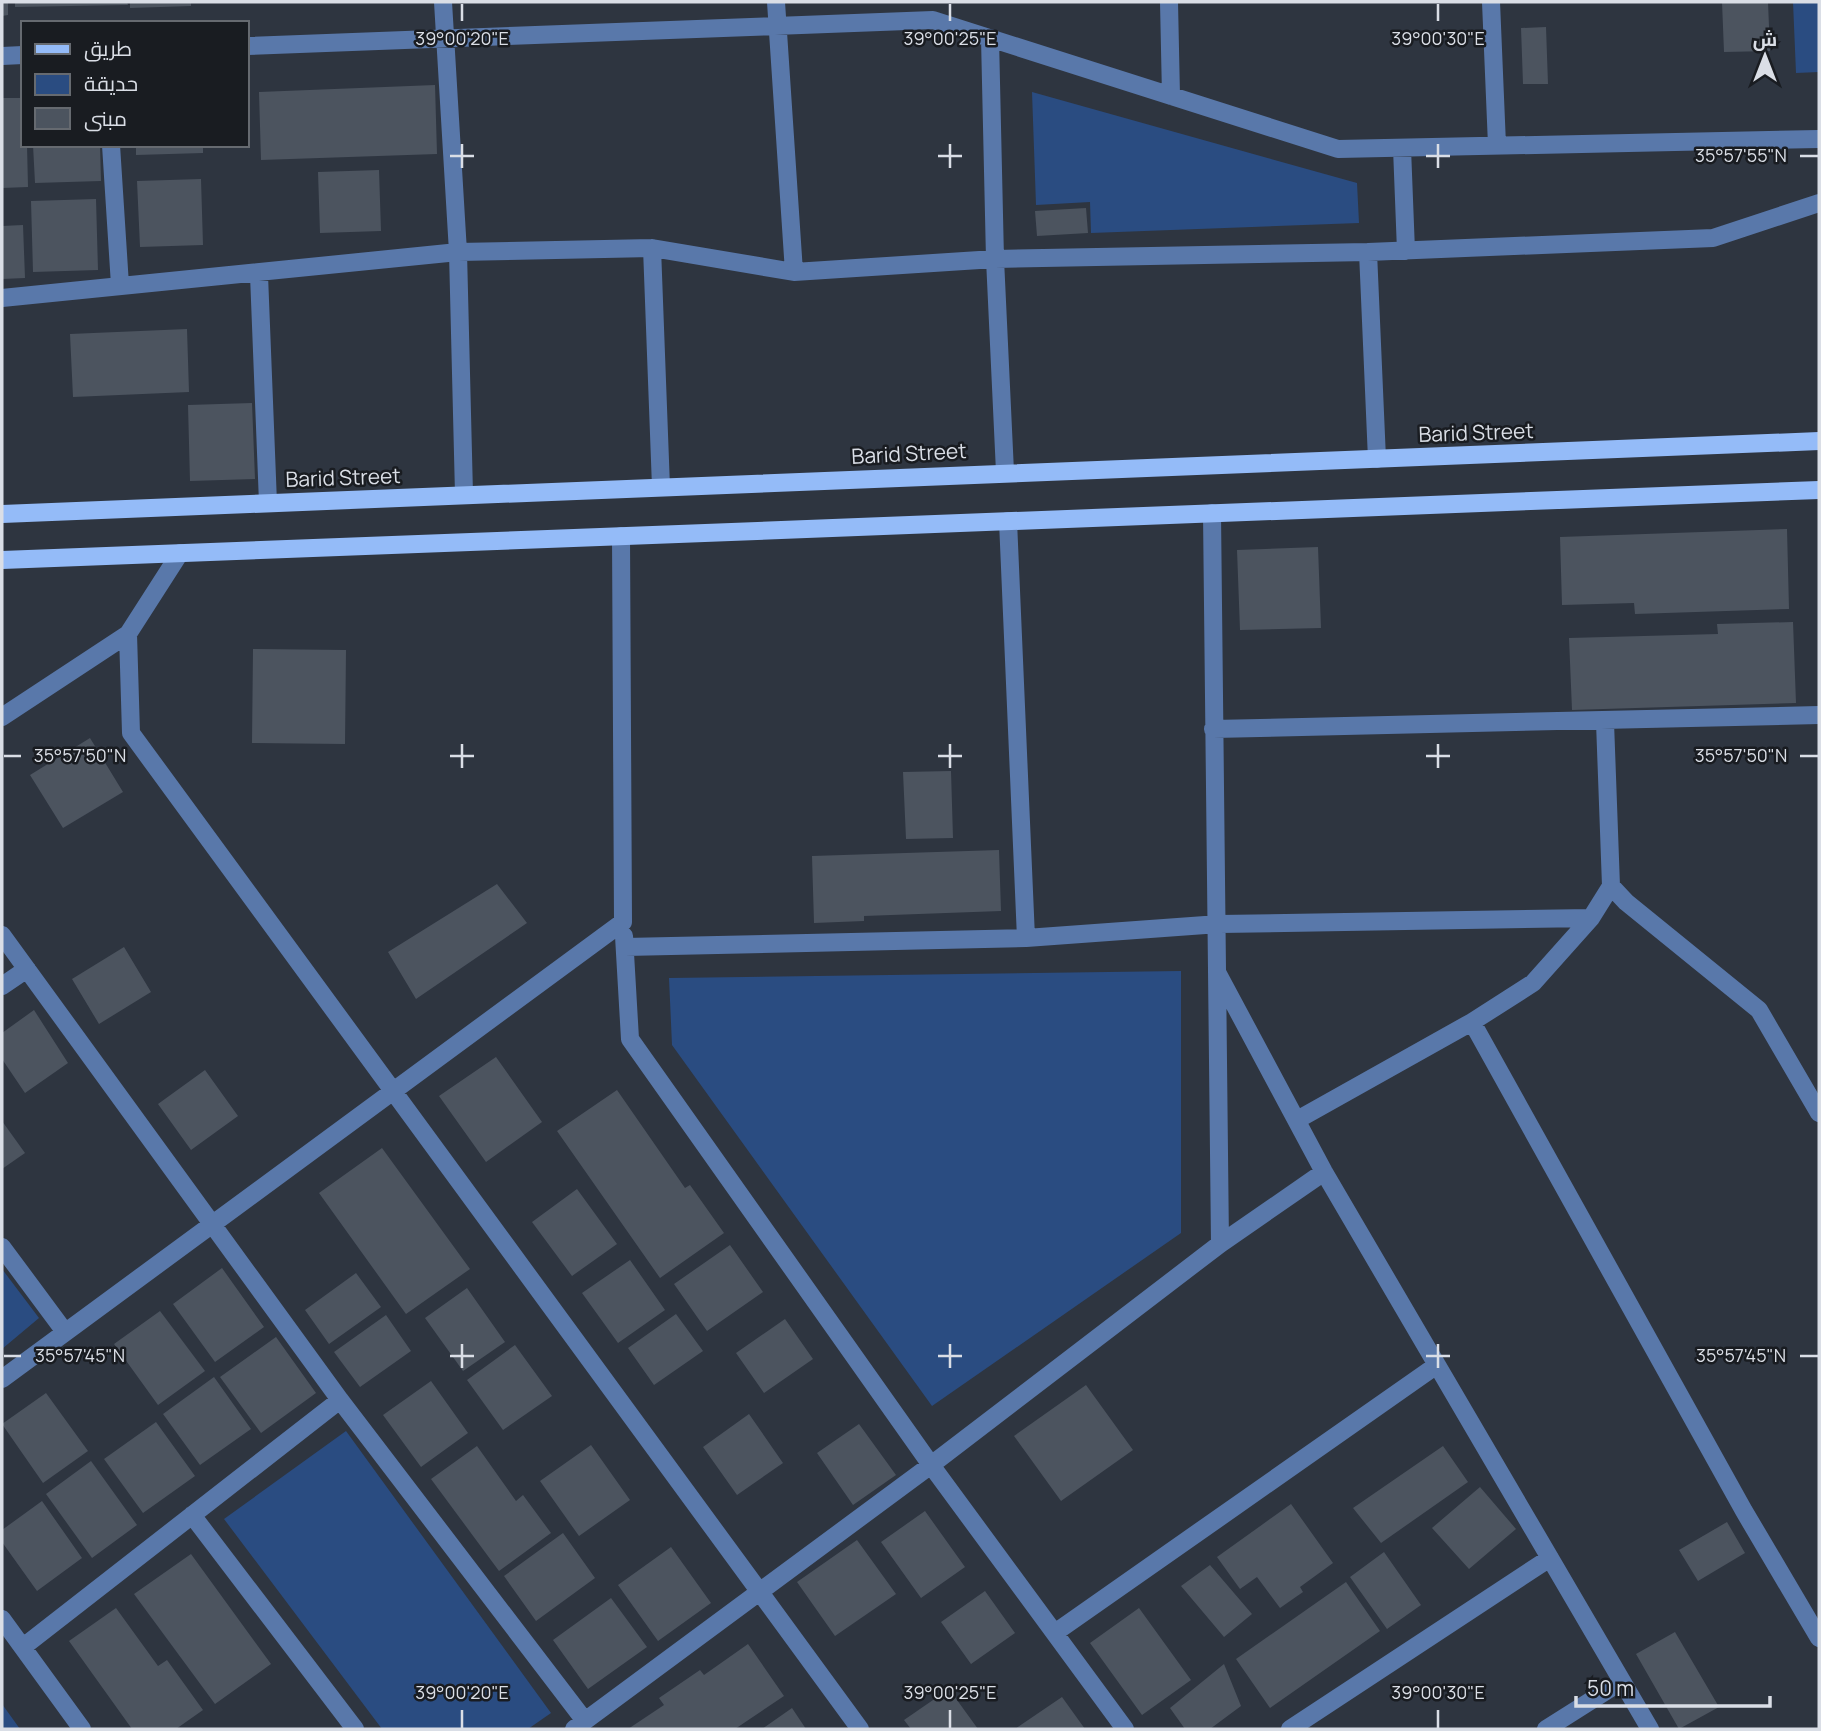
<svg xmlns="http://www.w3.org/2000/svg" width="1821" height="1731" font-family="Manrope,Cairo,sans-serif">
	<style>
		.green { fill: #2a4c81 }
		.building { fill: #4c545f }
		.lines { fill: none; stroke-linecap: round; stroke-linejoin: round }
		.minor { stroke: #5978aa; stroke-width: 18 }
		.major { stroke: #94bbf8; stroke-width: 18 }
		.ticks { fill: none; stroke: #dadee6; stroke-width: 2.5 }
		.labels { text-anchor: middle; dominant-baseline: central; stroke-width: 5; stroke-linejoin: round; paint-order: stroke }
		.street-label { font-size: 21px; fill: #dadee6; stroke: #191c21 }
		.ticks-label { font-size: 18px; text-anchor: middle; fill: #dadee6; stroke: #191c21; stroke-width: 5; stroke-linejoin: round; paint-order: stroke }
	</style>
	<rect width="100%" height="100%" fill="#2e3540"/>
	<path class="green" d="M1793 2H1819V72L1796 73Z
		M1032 92 1357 183 1359 223 1091 233 1090 202 1036 205Z
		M1181 971V1233L932 1406 672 1045 669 978Z
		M2 1269 39 1318 2 1349Z
		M346 1431 551 1713 528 1729H382L224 1519Z
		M2 1704 20 1729H2Z"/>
	<path class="building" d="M2 2H8V15L2 16Z
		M15 2H127L128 5 15 7Z
		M130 2H191V6L130 8Z
		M1722 2H1768L1770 51 1724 52Z
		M1546 27 1548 84H1523L1521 28Z
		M435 85 437 154 261 160 259 92Z
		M2 98H23V145H27L28 187 2 188Z
		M33 145H100L101 181 35 183Z
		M136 145H203V153L136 155Z
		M379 170 381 231 320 233 318 172Z
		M201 179 203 245 140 247 137 181Z
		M96 199 98 270 33 272 31 201Z
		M1086 208 1088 233 1037 236 1035 211Z
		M23 225 25 278 2 279V226Z
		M187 329 189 392 73 397 70 334Z
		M252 403 255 479 190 481 188 405Z
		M1787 529 1789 609 1635 614 1634 603 1562 605 1560 537Z
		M1318 547 1321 628 1240 630 1237 550Z
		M1793 622 1796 703 1572 710 1569 638 1718 634 1717 624Z
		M253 649 346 650 345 744 252 743Z
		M90 738 123 792 63 828 30 775Z
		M951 771 953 838 906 839 903 772Z
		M999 850 1001 911 864 916V921L814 923 812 856Z
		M497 884 527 923 416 999 388 952Z
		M124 947 151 992 99 1024 72 979Z
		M34 1010 68 1063 25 1093 2 1059V1033Z
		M496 1057 542 1122 486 1162 439 1096Z
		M205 1070 238 1116 191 1150 158 1104Z
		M617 1090 685 1188 690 1185 724 1233 660 1278 557 1131Z
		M2 1121 25 1153 2 1169Z
		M382 1148 470 1269 406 1314 319 1193Z
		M577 1189 617 1244 572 1276 532 1222Z
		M730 1245 763 1292 707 1331 674 1284Z
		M630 1260 665 1310 618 1343 582 1293Z
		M222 1268 264 1327 215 1362 173 1304Z
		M356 1273 381 1307 329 1344 305 1310Z
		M467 1288 505 1342 463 1371 425 1318Z
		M160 1311 205 1371 158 1405 114 1344Z
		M676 1314 703 1351 654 1385 628 1348Z
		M386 1315 411 1351 360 1387 334 1352Z
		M785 1319 813 1359 764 1393 736 1353Z
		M276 1337 316 1393 261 1433 220 1377Z
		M515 1345 552 1396 503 1430 467 1380Z
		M214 1377 251 1429 200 1465 163 1414Z
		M431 1381 468 1433 421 1467 383 1415Z
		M1086 1385 1133 1450 1061 1501 1014 1436Z
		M46 1393 88 1451 43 1483 2 1424Z
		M749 1414 783 1463 737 1495 703 1447Z
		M156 1422 195 1476 143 1513 104 1459Z
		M859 1424 896 1475 853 1505 817 1453Z
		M591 1445 630 1500 579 1536 540 1481Z
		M477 1446 516 1501 523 1495 551 1533 499 1571 431 1479Z
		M1443 1446 1468 1482 1381 1543 1353 1508Z
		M91 1461 137 1525 92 1558 46 1494Z
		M1480 1487 1516 1529 1469 1569 1432 1528Z
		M42 1501 82 1558 37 1591 2 1542V1530Z
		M1291 1504 1333 1563 1300 1587 1303 1592 1280 1608 1257 1577 1240 1589 1217 1557Z
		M925 1511 965 1567 921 1598 881 1542Z
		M1727 1522 1745 1553 1698 1581 1679 1550Z
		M563 1533 595 1578 536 1621 504 1576Z
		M857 1540 896 1594 835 1636 797 1582Z
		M671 1547 711 1603 658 1641 618 1585Z
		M1384 1552 1421 1605 1387 1629 1350 1577Z
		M191 1554 271 1664 215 1704 134 1594Z
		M1210 1565 1252 1614 1224 1637 1181 1586Z
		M1346 1582 1380 1631 1270 1708 1236 1659Z
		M985 1591 1015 1633 971 1664 941 1622Z
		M611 1598 647 1647 588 1689 553 1640Z
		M116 1608 158 1666 167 1660 203 1710 176 1729H132L69 1641Z
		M1139 1608 1191 1680 1142 1715 1090 1643Z
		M1675 1632 1719 1707 1679 1729 1636 1654Z
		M748 1644 784 1696 735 1729H628L664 1705 659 1698 700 1670 704 1675Z
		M1224 1664 1241 1706 1210 1729H1185L1170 1708Z
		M949 1689 978 1729H911L904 1720Z
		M1062 1697 1085 1729H1015Z
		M792 1708 806 1729H762Z"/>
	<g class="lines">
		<path class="minor" d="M443 2 458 252 464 494
			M776 2 794 272
			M1169 2 1171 96
			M1491 2 1497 145
			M990 38 995 259 1005 472
			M247 46 933 20 1338 149 1819 139
			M2 56 23 55
			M111 145 120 285
			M1402 148 1406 251
			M652 248 661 487
			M1368 252 1377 459
			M259 275 268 503
			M2 298 458 252 652 248 794 272 995 259 1368 252 1713 238 1819 203
			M1212 513 1220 1244
			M1008 521 1026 938
			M128 634 131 733 860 1729
			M2 717 128 634 180 553
			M1213 729 1819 715
			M1611 886 1626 902 1759 1010 1819 1113
			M2 935 340 1400 585 1721
			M624 936 630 1039 931 1465 1125 1729
			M625 947 1026 938 1219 924 1591 918
			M1218 974 1324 1172 1650 1729
			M2 986 27 969
			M1472 1022 1744 1511 1819 1638
			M1297 1120 1472 1022 1533 983 1591 918 1611 886 1605 722
			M2 1247 65 1332
			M2 1379 623 922 621 536
			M192 1515 355 1729
			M2 1619 82 1729
			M1056 1632 1437 1365
			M23 1647 340 1400
			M574 1729 931 1465 1220 1244 1324 1172
			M1290 1729 1550 1558
			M1546 1729 1622 1681"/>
		<path class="major" d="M2 514 1819 441
			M2 560 1819 490"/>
	</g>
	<path class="ticks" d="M462 4V21M950 4V21M1438 4V21M462 144V168M950 144V168M1438 144V168M450 156H474M938 156H962M1426 156H1450M1800 156H1818M462 744V768M950 744V768M1438 744V768M4 756H21M450 756H474M938 756H962M1426 756H1450M1800 756H1818M462 1344V1368M950 1344V1368M1438 1344V1368M4 1356H21M450 1356H474M938 1356H962M1426 1356H1450M1800 1356H1818M462 1710V1728M950 1710V1728M1438 1710V1728"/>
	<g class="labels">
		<g class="street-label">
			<text transform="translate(1476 432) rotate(-2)">Barid Street</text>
			<text transform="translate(909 453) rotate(-3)">Barid Street</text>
			<text transform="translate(343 477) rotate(-2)">Barid Street</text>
		</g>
	</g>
	<g class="ticks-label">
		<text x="462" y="45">39°00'20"E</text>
		<text x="950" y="45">39°00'25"E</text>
		<text x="1438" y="45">39°00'30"E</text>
		<text x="1741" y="162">35°57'55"N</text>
		<text x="80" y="762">35°57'50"N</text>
		<text x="1741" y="762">35°57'50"N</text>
		<text x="80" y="1362">35°57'45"N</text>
		<text x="1741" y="1362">35°57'45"N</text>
		<text x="462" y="1699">39°00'20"E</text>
		<text x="950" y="1699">39°00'25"E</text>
		<text x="1438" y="1699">39°00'30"E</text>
	</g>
	<rect width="1821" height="1731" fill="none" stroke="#dadee6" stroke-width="7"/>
	<rect x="21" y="21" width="228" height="126" fill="#191c21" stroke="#666a70" stroke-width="2"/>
	<rect x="35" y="44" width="35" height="10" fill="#94bbf8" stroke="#666a70" stroke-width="2"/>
	<text x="84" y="56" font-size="21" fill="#dadee6">طريق</text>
	<rect x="35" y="74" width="35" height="21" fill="#2a4c81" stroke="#666a70" stroke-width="2"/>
	<text x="84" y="91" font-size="21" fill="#dadee6">حديقة</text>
	<rect x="35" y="108" width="35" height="21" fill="#4c545f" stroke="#666a70" stroke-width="2"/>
	<text x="84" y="126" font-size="21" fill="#dadee6">مبنى</text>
	<g transform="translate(1765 56)" stroke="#191c21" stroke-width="5" paint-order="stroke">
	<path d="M0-5L12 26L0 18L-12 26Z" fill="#dadee6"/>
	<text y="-10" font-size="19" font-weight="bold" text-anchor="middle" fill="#dadee6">ش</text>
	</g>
	<path d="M1576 1696v10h194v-10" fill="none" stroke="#dadee6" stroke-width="3.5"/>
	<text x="1587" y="1696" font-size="21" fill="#dadee6" stroke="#191c21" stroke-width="5" paint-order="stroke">50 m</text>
</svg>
